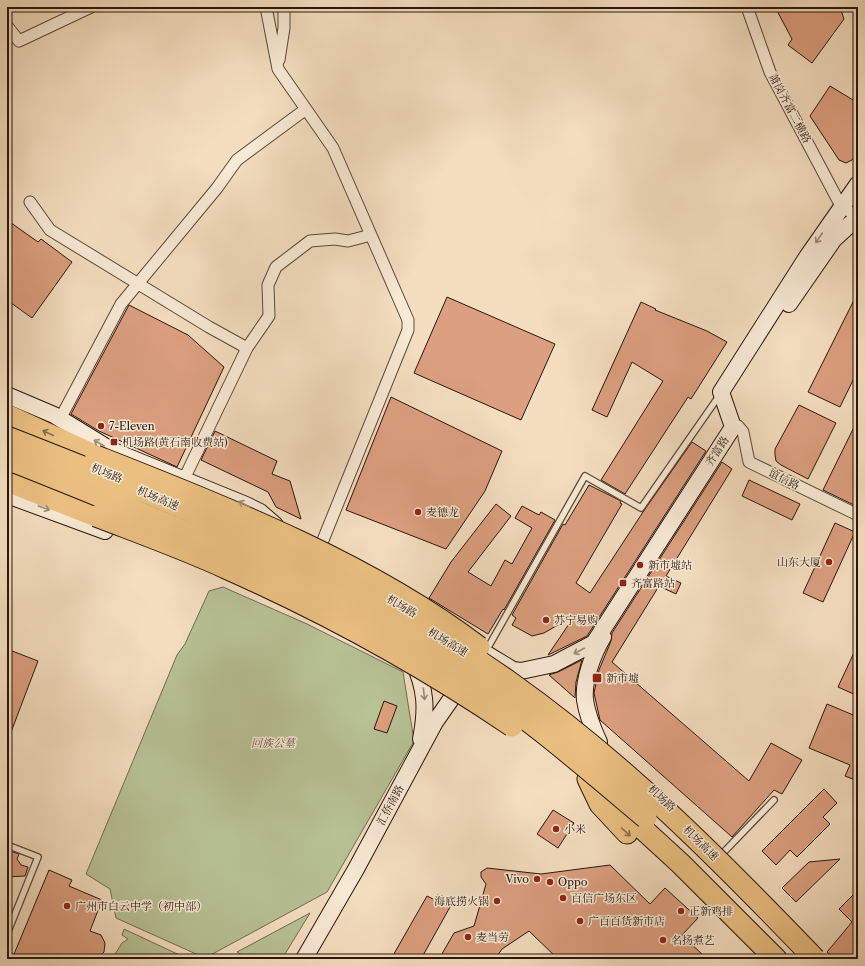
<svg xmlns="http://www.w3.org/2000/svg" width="865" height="966" font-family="'Libre Caslon Text','Noto Serif SC',serif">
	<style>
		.green { fill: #b7c295; stroke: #706c51 }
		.building { fill: #dc9f7f; stroke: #29160d }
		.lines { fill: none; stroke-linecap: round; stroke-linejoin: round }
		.lane-casing { stroke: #5c483a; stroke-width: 8 }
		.street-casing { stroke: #5c483a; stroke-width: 13 }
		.secondary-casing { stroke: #29160d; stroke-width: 18 }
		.highway-casing { stroke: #29160d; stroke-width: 23 }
		.lane { stroke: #f8ead5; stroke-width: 5.5 }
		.street { stroke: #f8ead5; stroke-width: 11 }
		.secondary { stroke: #f8ead5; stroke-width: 16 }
		.highway { stroke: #eabf80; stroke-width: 21 }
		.highway-bridge-casing { stroke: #29160d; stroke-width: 23; stroke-linecap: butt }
		.highway-bridge { stroke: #eabf80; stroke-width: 21 }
		.oneway { stroke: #9b8b7b }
		.oneway2 { stroke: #8a6a46 }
		.poi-dot { fill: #8f2418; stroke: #f8ead5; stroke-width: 1.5 }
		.labels { text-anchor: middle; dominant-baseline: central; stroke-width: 3; stroke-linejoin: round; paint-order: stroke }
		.street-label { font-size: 11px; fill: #29160d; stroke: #f8ead5 }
		.poi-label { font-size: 11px; fill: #29160d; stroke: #f8ead5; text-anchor: start }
		.park-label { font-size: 11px; font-style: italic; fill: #5b523d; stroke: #f8ead5 }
	</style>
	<rect width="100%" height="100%" fill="#f4debf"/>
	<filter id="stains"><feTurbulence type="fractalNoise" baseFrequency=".005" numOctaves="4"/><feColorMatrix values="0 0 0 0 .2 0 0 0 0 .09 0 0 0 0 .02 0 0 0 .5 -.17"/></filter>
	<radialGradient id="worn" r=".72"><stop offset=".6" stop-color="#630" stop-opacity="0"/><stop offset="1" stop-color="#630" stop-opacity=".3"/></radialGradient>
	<path class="green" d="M223 587 307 624 403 672 414 741 327 892 205 958 116 918 110 889 86 874 177 655 185 644 209 591Z
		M310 913 282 959H249L237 952Z
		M124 929 188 959H112L122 943 128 939 122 935Z"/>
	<path class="building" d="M775 7H840L844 19 812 63 788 45 792 39Z
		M830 86 858 103V151L852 160 846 163 839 160 810 116Z
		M7 220 38 242 41 239 72 262 32 318 7 300V289L12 283 7 280Z
		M858 292V370L840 407 808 392Z
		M447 297 555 344 521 420 414 373Z
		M641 302 656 309 655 310 707 331 727 342 691 399 688 397 625 494 601 480 663 381 632 362 607 417 592 410Z
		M129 305 188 335 224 367 177 467 99 431 71 414Z
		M391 397 502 451 485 491 446 549 346 510Z
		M799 405 836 423 808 479 781 465 776 461 775 455V449Z
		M858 419V497L854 505 823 490Z
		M215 431 277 461 272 474 290 481 301 519 276 507 268 492 201 460Z
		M692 442 706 451 587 636 548 655 575 615 544 633 532 636 512 625 516 618 512 615 563 524 565 525 589 485 621 501 620 503 622 504 576 583 590 593 643 512Z
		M722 462 732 469 666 576 681 583 676 594 659 586 612 662 749 781 771 743 802 760 782 794 774 790 732 837 600 720 594 693 599 670 611 641 612 633Z
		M749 480 800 504 792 520 742 496Z
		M496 504 511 516 468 572 491 586 505 560 512 564 532 528 515 518 522 506 539 515 541 512 555 520 504 610 503 609 488 634 429 598 451 562Z
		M835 523 855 532 823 602 803 593Z
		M858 644V696L838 687Z
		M7 649 38 661 8 740H7Z
		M582 660 576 682 575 698 549 675 558 672Z
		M384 701 397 706 387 733 374 729Z
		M827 704 858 717V781L845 776 850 765 809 748Z
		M824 789 837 803 823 817 830 824 797 857 790 850 776 865 762 851Z
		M553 810 574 823 558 848 537 834Z
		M7 850 19 854 17 859 21 865 28 867 25 876 7 877Z
		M840 859 796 902 782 888 809 862Z
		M610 865 650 904 665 888 698 918 682 935 707 959H558L529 931 502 949 495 959H439L454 933 474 926 486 884 481 877V872L487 868 541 874Z
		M49 870 72 880 69 886 102 900 90 931 101 935 105 943 104 952 97 959H85L79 956 77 959H12Z
		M858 890V959H835L827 952 852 922 839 909Z
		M437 895 446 897 451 903 450 907 421 959H391L427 896 433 899Z"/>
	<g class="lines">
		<defs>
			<path id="lane" d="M486 651 585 476 641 508 719 396
				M7 845 38 857 7 934
				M721 855 774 800"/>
			<path id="street" d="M266 7 278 69 333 148 408 320V330L317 555
				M747 7 770 72 841 206 858 217
				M7 26 19 41 91 7
				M279 60 284 28V7
				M30 202 50 230 209 327 247 348
				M60 419 121 304 217 188 237 160 306 109
				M733 427 738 426 743 432 749 462 858 515
				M184 479 247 348 269 316 268 285 276 267 310 241 335 239 348 241 371 235"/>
			<path id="secondary" d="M789 304 834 239 858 217
				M7 395 54 415 111 450 246 505 260 512 275 525
				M7 495 105 531
				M473 649 485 653 513 670 521 671 554 664 594 643 733 427 721 392 807 257 858 184
				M413 661C426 689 427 709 421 739
				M599 742C593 729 587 714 585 700 583 680 593 654 603 637
				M304 959 356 869 435 722 463 682"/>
			<path id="highway" d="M7 415 96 456
				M7 481 96 516
				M588 779 600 804 627 833
				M620 808 681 864 776 959"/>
		</defs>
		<use href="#lane" class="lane-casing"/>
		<use href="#street" class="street-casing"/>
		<use href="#secondary" class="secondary-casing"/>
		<use href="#highway" class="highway-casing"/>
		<use href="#lane" class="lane"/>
		<use href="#street" class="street"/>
		<use href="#secondary" class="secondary"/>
		<use href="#highway" class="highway"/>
		<defs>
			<path id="highway-bridge" d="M7 437C180 505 359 575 511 683 624 763 720 860 815 959
				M96 456C225 507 369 563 479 647
				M7 459C160 520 313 580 453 668 522 712 583 765 646 818
				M96 516C140 533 185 549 228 569 327 613 422 665 512 726"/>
		</defs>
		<use href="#highway-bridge" class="highway-bridge-casing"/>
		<use href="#highway-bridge" class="highway-bridge"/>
	</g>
	<defs><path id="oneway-shaft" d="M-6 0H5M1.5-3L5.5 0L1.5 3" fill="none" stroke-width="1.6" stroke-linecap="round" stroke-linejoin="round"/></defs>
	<g class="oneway">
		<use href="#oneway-shaft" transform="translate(819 238) rotate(124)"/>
		<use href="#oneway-shaft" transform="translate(99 443) rotate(-150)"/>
		<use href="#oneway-shaft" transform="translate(244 504) rotate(-154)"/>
		<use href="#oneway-shaft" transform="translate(44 508) rotate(20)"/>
		<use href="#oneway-shaft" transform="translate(579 651) rotate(153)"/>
		<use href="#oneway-shaft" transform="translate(424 694) rotate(84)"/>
	</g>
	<g class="oneway2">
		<use href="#oneway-shaft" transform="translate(48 433) rotate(-155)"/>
		<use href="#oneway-shaft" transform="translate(626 832) rotate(42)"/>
	</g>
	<g class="poi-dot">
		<circle cx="101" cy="426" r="4"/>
		<rect x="110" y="438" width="8" height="8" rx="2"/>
		<circle cx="418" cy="512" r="4"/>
		<circle cx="829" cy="562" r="4"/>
		<circle cx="640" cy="565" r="4"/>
		<rect x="619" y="579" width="8" height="8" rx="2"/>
		<circle cx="546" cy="620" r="4"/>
		<rect x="592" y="673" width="10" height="10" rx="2"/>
		<circle cx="556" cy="829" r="4"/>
		<circle cx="537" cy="879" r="4"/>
		<circle cx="550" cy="882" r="4"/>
		<circle cx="563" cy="898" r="4"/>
		<circle cx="497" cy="901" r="4"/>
		<circle cx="67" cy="906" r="4"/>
		<circle cx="681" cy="911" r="4"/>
		<circle cx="580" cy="921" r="4"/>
		<circle cx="468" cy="937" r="4"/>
		<circle cx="663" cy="940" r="4"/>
	</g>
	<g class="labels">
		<g class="street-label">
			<text transform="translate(790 108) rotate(62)">萧岗齐富二横路</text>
			<text transform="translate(717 451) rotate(-57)">齐富路</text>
			<text transform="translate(107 473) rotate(22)">机场路</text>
			<text transform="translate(784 479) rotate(26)">谊信路</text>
			<text transform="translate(158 498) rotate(23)">机场高速</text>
			<text transform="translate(402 606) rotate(30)">机场路</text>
			<text transform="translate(448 642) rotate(31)">机场高速</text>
			<text transform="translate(662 798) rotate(43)">机场路</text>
			<text transform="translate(390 805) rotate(-62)">汇侨南路</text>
			<text transform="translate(701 843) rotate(45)">机场高速</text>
		</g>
		<g class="poi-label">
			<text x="109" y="426">7-Eleven</text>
			<text x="122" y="442">机场路(黄石南收费站)</text>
			<text x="426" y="512">麦德龙</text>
			<text x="821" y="562" text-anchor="end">山东大厦</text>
			<text x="648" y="565">新市墟站</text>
			<text x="631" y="583">齐富路站</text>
			<text x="554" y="620">苏宁易购</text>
			<text x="606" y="678">新市墟</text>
			<text x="564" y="829">小米</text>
			<text x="529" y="879" text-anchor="end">Vivo</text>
			<text x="558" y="882">Oppo</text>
			<text x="571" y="898">百信广场东区</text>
			<text x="489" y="901" text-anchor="end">海底捞火锅</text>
			<text x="75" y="906">广州市白云中学（初中部）</text>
			<text x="689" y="911">正新鸡排</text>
			<text x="588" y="921">广百百货新市店</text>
			<text x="476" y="937">麦当劳</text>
			<text x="671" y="940">名扬煮艺</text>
		</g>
		<g class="park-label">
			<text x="273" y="743">回族公墓</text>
		</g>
	</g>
	<rect width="865" height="966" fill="none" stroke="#f4debf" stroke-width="24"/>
	<rect x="8" y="8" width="849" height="950" fill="none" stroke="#29160d" stroke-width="2"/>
	<rect x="12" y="12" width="841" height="942" fill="none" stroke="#29160d"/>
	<rect width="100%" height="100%" filter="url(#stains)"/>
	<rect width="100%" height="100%" fill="url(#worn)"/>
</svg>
